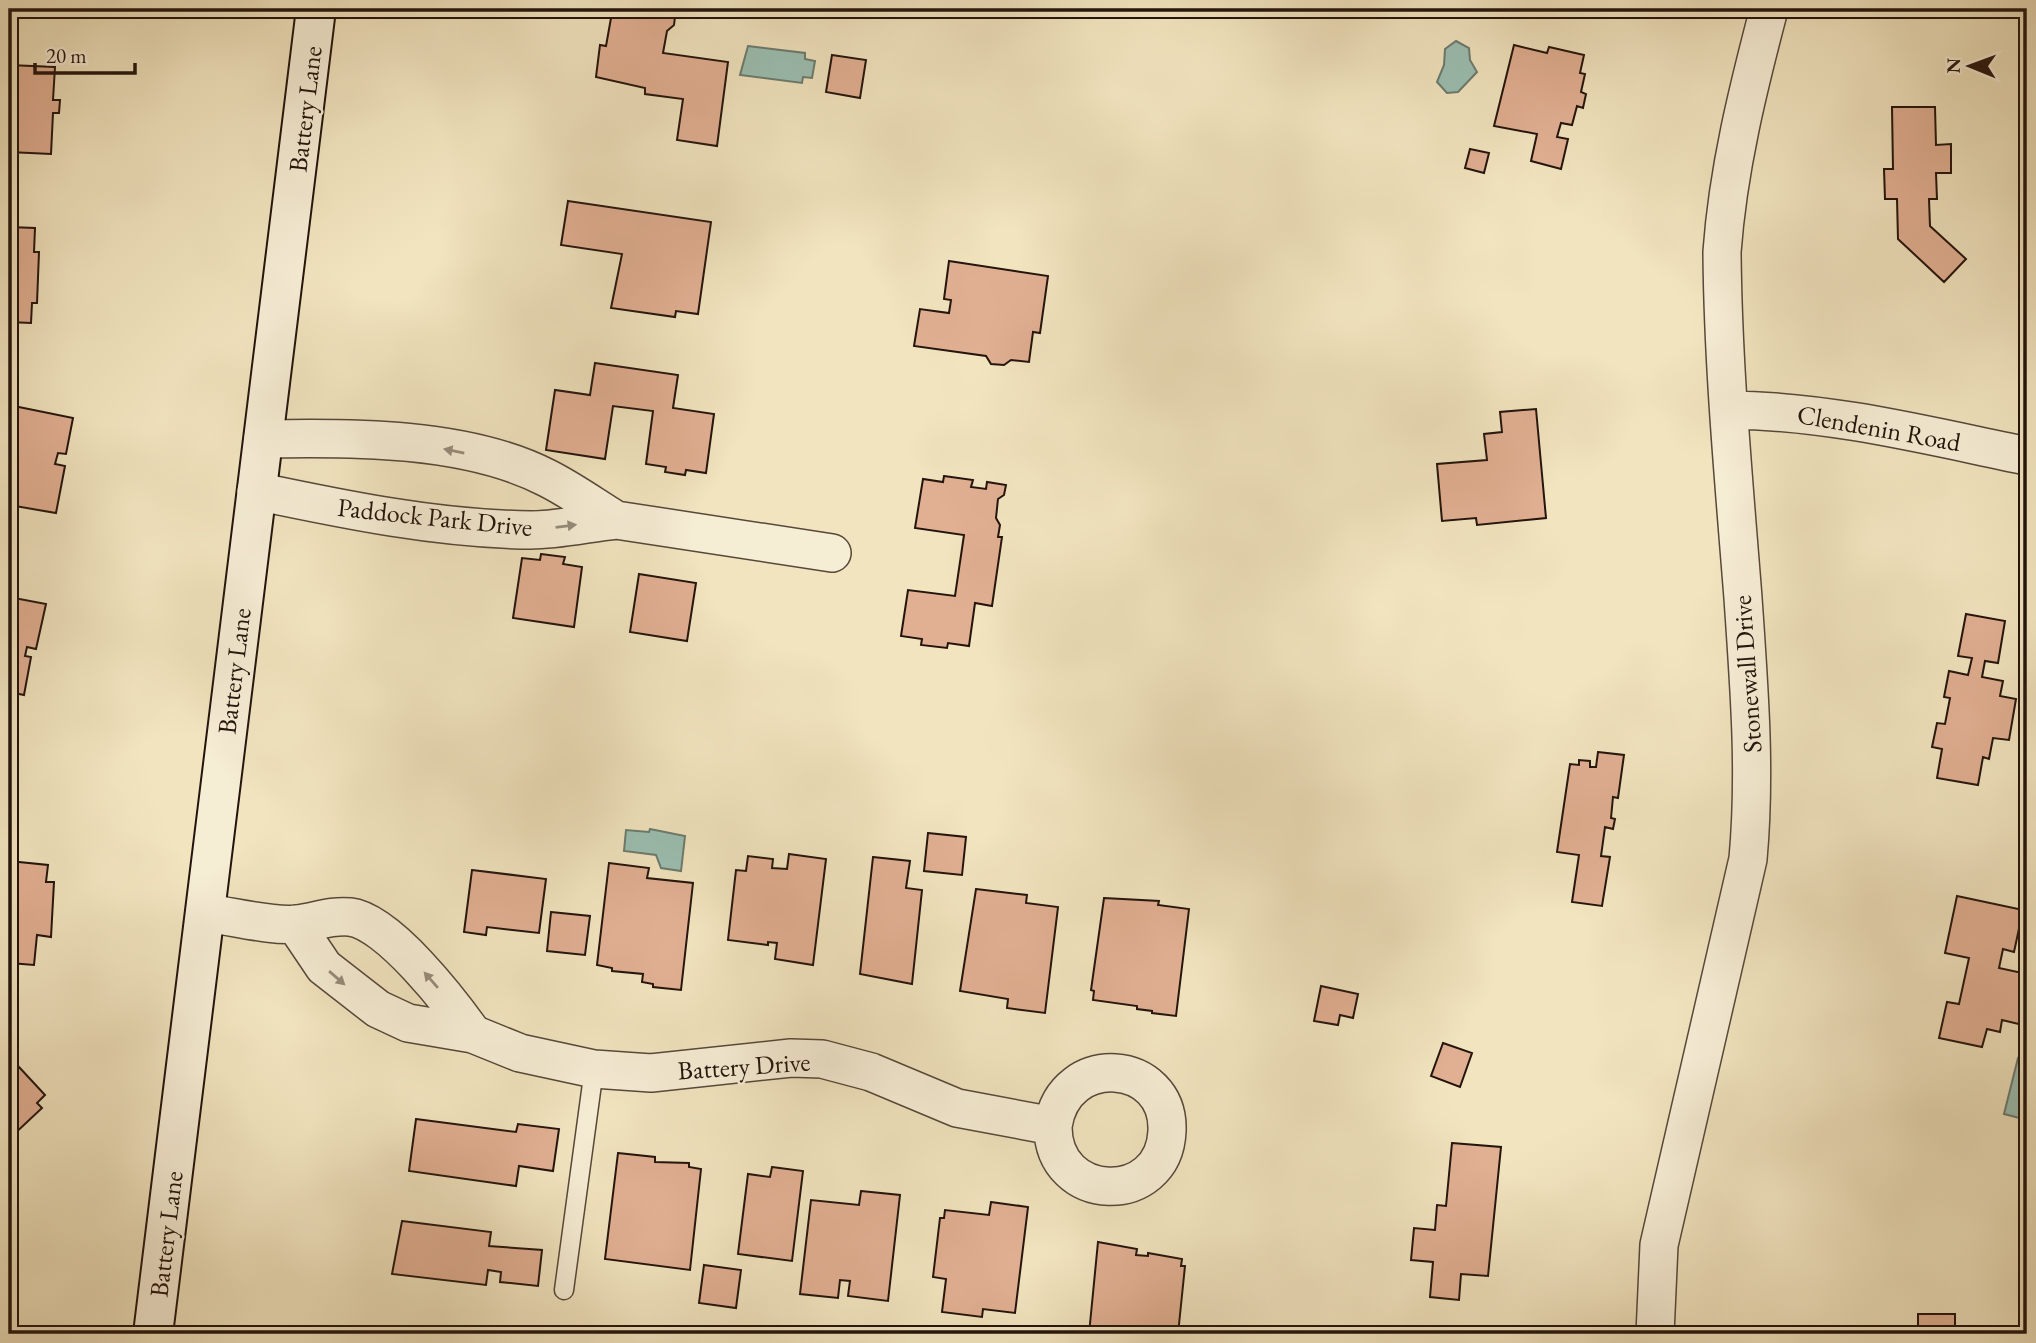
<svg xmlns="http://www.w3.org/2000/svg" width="2036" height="1343" font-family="'EB Garamond',serif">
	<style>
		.water { fill: #9bbfb2; stroke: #6b7b70; stroke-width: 2 }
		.building { fill: #e1af92; stroke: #23140d; stroke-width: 2 }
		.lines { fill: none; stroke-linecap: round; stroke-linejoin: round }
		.service-casing { stroke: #56483a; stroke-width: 21 }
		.minor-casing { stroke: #56483a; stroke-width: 40 }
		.secondary-casing { stroke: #23140d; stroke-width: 42 }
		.service { stroke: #f6edd5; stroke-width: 18 }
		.minor { stroke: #f6edd5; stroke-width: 37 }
		.secondary { stroke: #f6edd5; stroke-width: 38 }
		.oneway { fill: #978b7b }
		.labels { text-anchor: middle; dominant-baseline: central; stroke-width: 5; stroke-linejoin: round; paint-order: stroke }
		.street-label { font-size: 26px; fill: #23140d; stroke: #f6edd5 }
	</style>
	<rect width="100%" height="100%" fill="#f1e4bf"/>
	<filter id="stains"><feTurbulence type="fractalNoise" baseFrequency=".00286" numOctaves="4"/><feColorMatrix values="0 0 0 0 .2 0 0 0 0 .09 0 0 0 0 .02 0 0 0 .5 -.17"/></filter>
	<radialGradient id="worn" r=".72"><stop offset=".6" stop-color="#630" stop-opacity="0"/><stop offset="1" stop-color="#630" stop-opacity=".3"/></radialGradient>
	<path class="water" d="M1456 41 1469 48 1470 60 1477 72 1458 92 1447 93 1437 82 1444 65 1445 49Z
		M748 46 805 53V59L815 61 812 78 803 77 802 83 740 75Z
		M650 829 685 836 681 871 661 868 656 855 624 851 626 830 649 832Z
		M2018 1058 2027 1060V1120L2004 1114Z"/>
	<path class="building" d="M597 9H686H676L674 25 667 31 663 53 728 62 717 146 677 140 683 99 645 94V88L596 77 600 45 606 46 611 18 596 16Z
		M1514 45 1547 53 1549 47 1584 55 1580 73 1585 74 1581 92 1586 94 1583 108 1577 106 1572 125 1561 123 1557 137 1568 139 1561 169 1531 161 1537 134 1494 126Z
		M832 55 866 60 860 98 826 92Z
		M9 62V65L55 67 53 100H60L59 113H53L51 154 9 152Z
		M1892 107H1935L1936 145 1951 144V173H1936L1937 199H1929L1930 226 1966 259 1944 282 1898 239 1897 199H1885L1884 169H1893Z
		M1470 149 1489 153 1484 173 1465 168Z
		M568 201 711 222 698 314 676 311 675 317 611 308 622 254 561 245Z
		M9 227 35 228 34 252H39L37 303H32L31 323 9 322Z
		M949 261 1048 276 1040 333 1033 332 1029 362 1011 360 1004 365 991 364 986 356 914 346 920 309 949 313 951 300 944 299Z
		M595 363 678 375 673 408 714 414 706 473 686 470 685 475 665 472 666 467 646 464 653 411 613 406 605 459 546 450 555 390 590 395Z
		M9 405 73 418 66 454 58 453 55 464 65 466 56 513 15 506 16 502 9 500Z
		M1536 409 1546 518 1477 525 1476 518 1442 521 1437 464 1487 460 1484 434 1502 432 1500 412Z
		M944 476 973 480 971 487 986 489 987 482 1006 485 1004 495 998 499 996 518 1000 525 998 537H1002L992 606 975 603 969 646 948 643 947 648 921 645 922 639 901 636 908 590 955 596 964 535 915 528 923 479 943 482Z
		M541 554 565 557 563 564 582 567 574 627 513 618 522 558 540 560Z
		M639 574 696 583 687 641 630 632Z
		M9 597 46 604 36 649 27 647 25 656 31 657 24 695 9 692Z
		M1966 614 2005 621 1998 663 1985 661 1982 677 2003 681 2000 696 2016 699 2009 740 1993 738 1989 759 1983 757 1978 785 1937 778 1942 749 1932 747 1937 723 1945 724 1950 698 1944 697 1949 671 1968 675 1972 658 1958 656Z
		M1598 752 1624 755 1618 798 1613 797 1611 818 1615 819 1613 829 1605 827 1601 856 1610 857 1602 906 1572 902 1579 855 1557 852 1570 764 1579 765V760L1590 761V767H1596Z
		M928 833 966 837 962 875 924 871Z
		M789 854 826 859 813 965 775 959 777 943 768 942V945L728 940 736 870 746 871 748 856 773 859 772 868 787 869Z
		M873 857 910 861 906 888 922 890 912 984 860 974Z
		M9 861 48 865 46 882H54L51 937 37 935 34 965 10 963 13 931 9 930Z
		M609 863 649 868 647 878 693 883 681 990 653 987V984L642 982 643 974 612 971V968L597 965Z
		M472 870 546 879 539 933 487 927 486 935 464 932Z
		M976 889 1027 895 1026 903 1058 907 1045 1013 1007 1008 1008 999 960 991Z
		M1957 896 2023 910 2014 952 2003 949 1999 968 2027 974V1026L2002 1020 2000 1032 1987 1029 1982 1047 1939 1038 1947 1002 1959 1004 1969 958 1945 953Z
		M1104 898 1159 901 1158 905 1189 909 1176 1016 1152 1013V1011L1137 1009V1006L1093 1000 1094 991 1091 990Z
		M551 912 590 916 585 955 547 951Z
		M1321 986 1358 994 1353 1018 1340 1015 1338 1025 1314 1021Z
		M1443 1043 1472 1053 1460 1087 1431 1076Z
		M19 1067 45 1095 37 1103 42 1108 9 1139V1075Z
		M416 1119 516 1132 518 1124 559 1129 553 1171 519 1166 516 1186 409 1171Z
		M1452 1143 1501 1147 1488 1276 1461 1274 1459 1300 1430 1297 1433 1262 1411 1260 1414 1228 1435 1230 1437 1205 1446 1206Z
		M618 1153 655 1157V1162L689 1163V1167L701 1169 690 1270 605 1259Z
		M772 1167 803 1171 792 1261 738 1254 748 1174 770 1177Z
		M861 1191 900 1195 888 1301 848 1296 850 1281 840 1280 838 1298 800 1294 811 1200 859 1205Z
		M991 1202 1028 1207 1015 1313 983 1309 982 1317 942 1312 946 1279 933 1277 940 1218H944L945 1210 989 1215Z
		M402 1221 491 1232 489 1246 542 1250 538 1286 500 1282 501 1272 488 1270 486 1285 392 1274Z
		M1098 1242 1137 1249 1136 1255 1148 1256V1253L1182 1259 1181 1266H1185L1178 1334H1089Z
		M704 1265 741 1270 736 1308 699 1303Z
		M1918 1314H1955V1334H1918Z"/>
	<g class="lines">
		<defs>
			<path id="service" d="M564 1290 594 1069"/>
			<path id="minor" d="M1730 410C1831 411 1929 436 2027 456
				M256 491C346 510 439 529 531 530 559 530 588 523 616 520 593 506 571 490 547 478 468 437 351 437 263 439
				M616 520 832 553
				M206 913C232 916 272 927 297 924 315 922 331 915 350 917 388 921 451 1003 473 1034
				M295 924 324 967 378 1009 408 1023 473 1034 520 1053 594 1069 651 1073 791 1058 822 1059 871 1072 957 1108 1053 1126C1052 1204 1164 1207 1167 1131 1170 1059 1064 1050 1053 1126
				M1655 1334 1659 1245 1748 859C1756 771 1749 686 1743 598 1734 483 1723 367 1722 252 1728 169 1748 89 1769 9"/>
			<path id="secondary" d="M153 1334 316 9"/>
		</defs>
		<use href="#service" class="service-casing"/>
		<use href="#minor" class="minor-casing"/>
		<use href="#secondary" class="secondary-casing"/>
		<use href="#service" class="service"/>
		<use href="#minor" class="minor"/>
		<use href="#secondary" class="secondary"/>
	</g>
	<defs><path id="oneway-solid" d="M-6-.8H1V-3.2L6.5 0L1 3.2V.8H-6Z" transform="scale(1.75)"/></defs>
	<g class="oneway">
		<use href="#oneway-solid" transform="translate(454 451) rotate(-169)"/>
		<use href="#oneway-solid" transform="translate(566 526) rotate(-7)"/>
		<use href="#oneway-solid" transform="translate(337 978) rotate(41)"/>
		<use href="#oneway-solid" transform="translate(431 980) rotate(-131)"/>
	</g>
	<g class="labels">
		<g class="street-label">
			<text transform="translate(305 109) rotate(-83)">Battery Lane</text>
			<text transform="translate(1879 428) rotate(10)">Clendenin Road</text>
			<text transform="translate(435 517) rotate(6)">Paddock Park Drive</text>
			<text transform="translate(234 671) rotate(-83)">Battery Lane</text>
			<text transform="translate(1747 674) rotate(-94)">Stonewall Drive</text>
			<text transform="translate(744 1066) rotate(-4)">Battery Drive</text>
			<text transform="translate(166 1234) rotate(-83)">Battery Lane</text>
		</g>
	</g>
	<rect width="2036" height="1343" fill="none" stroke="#f1e4bf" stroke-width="35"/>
	<rect x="10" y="10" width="2015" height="1322" fill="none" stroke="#23140d" stroke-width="3.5"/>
	<rect x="18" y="18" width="2001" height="1308" fill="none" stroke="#23140d" stroke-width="2"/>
	<g transform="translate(1970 66) rotate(271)" stroke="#f6edd5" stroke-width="5" paint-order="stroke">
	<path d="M0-5L12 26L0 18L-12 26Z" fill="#23140d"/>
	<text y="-10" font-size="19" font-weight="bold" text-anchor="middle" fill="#23140d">N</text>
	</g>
	<path d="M35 63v10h100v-10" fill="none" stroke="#23140d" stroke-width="3.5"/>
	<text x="46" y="63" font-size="21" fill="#23140d" stroke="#f6edd5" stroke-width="5" paint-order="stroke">20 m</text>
	<rect width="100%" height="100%" filter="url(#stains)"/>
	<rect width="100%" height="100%" fill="url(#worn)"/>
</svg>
